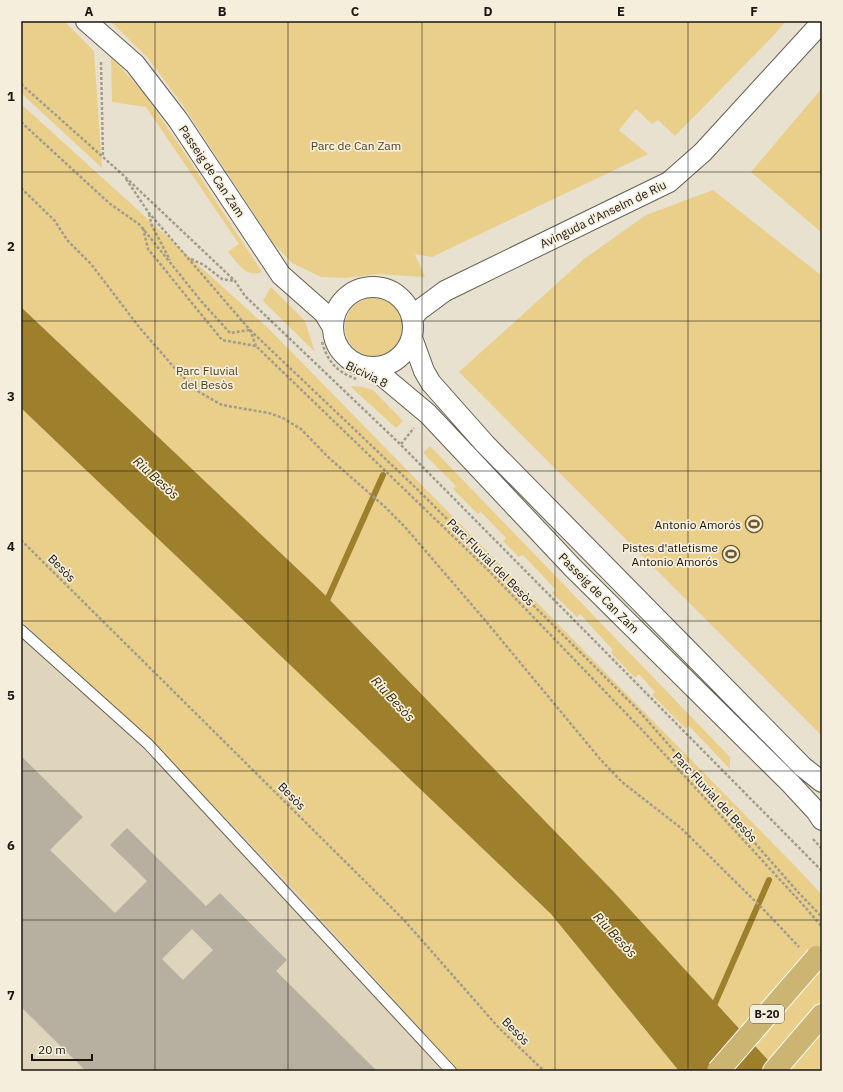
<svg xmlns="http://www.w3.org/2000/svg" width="843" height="1092" font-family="'IBM Plex Sans',sans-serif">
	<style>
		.built { fill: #dfd5bd }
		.green { fill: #eacf8a }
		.water { fill: #9e802c }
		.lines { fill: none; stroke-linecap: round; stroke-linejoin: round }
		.stream { stroke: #9e802c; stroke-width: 6 }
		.building { fill: #b7b0a0; fill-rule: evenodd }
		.service-casing { stroke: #655f50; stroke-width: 12 }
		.minor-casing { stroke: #655f50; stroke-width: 22 }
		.trunk-casing { stroke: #fff; stroke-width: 24 }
		.path { stroke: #a29c8e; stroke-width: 2.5; stroke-dasharray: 3 2; stroke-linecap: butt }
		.service { stroke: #fff; stroke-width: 10 }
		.minor { stroke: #fff; stroke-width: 20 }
		.trunk { stroke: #ccb473; stroke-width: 22 }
		.trunk-bridge-casing { stroke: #fff; stroke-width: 24; stroke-linecap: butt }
		.trunk-bridge { stroke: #ccb473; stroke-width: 22 }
		.grid { fill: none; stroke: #1a1711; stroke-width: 1; stroke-opacity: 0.55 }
		.labels { text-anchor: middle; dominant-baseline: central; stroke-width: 3.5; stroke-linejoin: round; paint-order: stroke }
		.shield { fill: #f5eedc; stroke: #5c584e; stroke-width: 1 }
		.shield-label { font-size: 11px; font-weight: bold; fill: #1a1711 }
		.park-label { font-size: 12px; fill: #4e411d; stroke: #f5eedc }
		.street-label { font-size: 12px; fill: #1a1711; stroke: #f5eedc }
		.poi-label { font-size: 12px; fill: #1a1711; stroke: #f5eedc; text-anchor: end }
		.water-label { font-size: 13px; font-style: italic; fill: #392c06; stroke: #f5eedc }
		.neatline { fill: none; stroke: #1a1711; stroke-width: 1.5 }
		.grid-label { font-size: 13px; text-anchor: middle; font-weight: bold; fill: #1a1711 }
	</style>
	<rect width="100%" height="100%" fill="#e8e1cf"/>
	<path class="built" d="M21 620 201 792 289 884 459 1071H21Z"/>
	<path class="green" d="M21 21H64L94 51 102 168 21 93Z
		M110 21H786L774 35 675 136 658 120 652 124 636 109 619 130 648 154 432 257 415 254 425 277 378 274 346 278 321 277 292 263 274 244 182 104 148 58Z
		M111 57 143 92 184 152 262 272C245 278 239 264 228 252L239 244 146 107 112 102Z
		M822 88V233L751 172Z
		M21 104 268 328 801 872 822 895V1071H778L613 891 323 593 21 307Z
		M713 190 822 276V736L459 372 584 259 646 215Z
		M271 287 305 321 315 352 263 301Z
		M345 327a29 29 0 1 1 58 0a29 29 0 1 1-58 0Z
		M350 386 363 387 373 390 403 421 396 428Z
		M21 408 551 914 679 1071H459L289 884 201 792 21 620Z
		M430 446 730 757V769L689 726 686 729 652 695 655 692 639 674 635 678 611 653 613 650 580 614 577 617 552 593 556 590 523 555 519 557 503 541 506 538 481 512 478 514 453 489 456 486 423 453Z"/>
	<path class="water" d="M21 307 323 593 613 891 778 1071H679L551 914 21 408Z"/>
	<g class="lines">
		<path class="stream" d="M326 605 328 598 383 475
			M712 1010 769 880"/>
	</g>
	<path class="building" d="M21 756 83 817 50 850 115 913 147 881 110 845 127 828 206 906 220 893 287 960 276 971 377 1071H86L21 1007ZM192 929 213 950 183 980 162 959Z"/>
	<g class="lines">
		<defs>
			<path id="service" d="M21 630 148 744 451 1071"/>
			<path id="minor" d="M86 21 135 64 178 120 281 275 324 313 332 326
				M333 327a40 40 0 1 1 80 0a40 40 0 1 1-80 0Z
				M412 319 418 311 445 291 669 182 703 152 822 22
				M412 338 424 371 431 383 485 444 803 767 822 782
				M373 368 428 414 573 568 791 784 816 811 822 820"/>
			<path id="trunk" d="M774 1071 822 1015"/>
		</defs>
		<use href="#service" class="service-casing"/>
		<use href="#minor" class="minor-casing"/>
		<use href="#trunk" class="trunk-casing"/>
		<path class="path" d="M101 62 103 157
			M21 84 122 174 235 281 245 296 400 444 822 871
			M21 122 109 203 140 225 201 301 230 333 250 330
			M126 179 149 213 250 330 256 346
			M21 188 55 221 67 240 91 264 139 327 179 373 199 392 222 405 269 413 283 418 301 429 328 457 384 506 405 527 484 619 600 759 622 782 681 828 766 912 799 947
			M149 214 152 226 170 260
			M143 228 148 249 222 340 256 346 489 571 644 732 806 908 822 927
			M191 259 204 265 222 279 234 281
			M250 330 416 488 639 711 797 891 822 917
			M322 342C328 362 336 371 356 379
			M401 444 414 428
			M21 540 404 920 499 1028 544 1071
			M813 839 822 849"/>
		<use href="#service" class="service"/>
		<use href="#minor" class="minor"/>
		<use href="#trunk" class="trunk"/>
		<defs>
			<path id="trunk-bridge" d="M718 1071 817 957"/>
		</defs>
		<use href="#trunk-bridge" class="trunk-bridge-casing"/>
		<use href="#trunk-bridge" class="trunk-bridge"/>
	</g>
	<path class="grid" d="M155 21V1071M288 21V1071M422 21V1071M555 21V1071M688 21V1071M21 172H822M21 321H822M21 471H822M21 621H822M21 771H822M21 920H822"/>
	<defs>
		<symbol id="stadium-ring" viewBox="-11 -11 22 22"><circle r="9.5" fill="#f5eedc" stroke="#6a5826" stroke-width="1.5"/><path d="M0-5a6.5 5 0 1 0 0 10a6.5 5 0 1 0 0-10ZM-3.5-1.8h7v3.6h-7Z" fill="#6a5826"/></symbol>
	</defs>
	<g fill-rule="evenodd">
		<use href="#stadium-ring" x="744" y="514" width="20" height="20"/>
		<use href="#stadium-ring" x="721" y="544" width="20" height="20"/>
	</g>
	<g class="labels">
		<rect class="shield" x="750" y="1005" width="34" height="18" rx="3"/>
		<g class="shield-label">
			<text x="767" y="1014">B-20</text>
		</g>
		<g class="park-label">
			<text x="356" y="145">Parc de Can Zam</text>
			<text x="207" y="370">Parc Fluvial<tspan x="207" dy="14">del Besòs</tspan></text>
		</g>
		<g class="street-label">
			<text transform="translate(212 171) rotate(56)">Passeig de Can Zam</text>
			<text transform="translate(603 214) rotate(-26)">Avinguda d'Anselm de Riu</text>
			<text transform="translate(367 374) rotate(26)">Bicivia 8</text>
			<text transform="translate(491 562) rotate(45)">Parc Fluvial del Besòs</text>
			<text transform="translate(62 568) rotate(45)">Besòs</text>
			<text transform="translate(599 593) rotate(45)">Passeig de Can Zam</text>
			<text transform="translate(292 796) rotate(45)">Besòs</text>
			<text transform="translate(715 797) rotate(47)">Parc Fluvial del Besòs</text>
			<text transform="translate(516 1031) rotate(45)">Besòs</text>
		</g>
		<g class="poi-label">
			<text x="741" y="524">Antonio Amorós</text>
			<text x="718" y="547">Pistes d'atletisme<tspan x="718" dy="14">Antonio Amorós</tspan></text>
		</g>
		<g class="water-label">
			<text transform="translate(156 478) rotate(42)">Riu Besòs</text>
			<text transform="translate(393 699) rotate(47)">Riu Besòs</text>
			<text transform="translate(615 935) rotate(47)">Riu Besòs</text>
		</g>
	</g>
	<rect width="843" height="1092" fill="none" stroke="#f5eedc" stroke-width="44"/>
	<path d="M32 1054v6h60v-6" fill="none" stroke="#1a1711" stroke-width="2"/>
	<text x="38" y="1054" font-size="12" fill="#1a1711" stroke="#f5eedc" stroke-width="3" paint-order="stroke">20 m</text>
	<rect x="22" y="22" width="799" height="1048" class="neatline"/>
	<g class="grid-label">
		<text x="89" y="16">A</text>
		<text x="222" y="16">B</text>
		<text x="355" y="16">C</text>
		<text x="488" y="16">D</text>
		<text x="621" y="16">E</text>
		<text x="754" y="16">F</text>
		<text x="11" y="101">1</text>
		<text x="11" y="251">2</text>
		<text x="11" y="401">3</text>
		<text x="11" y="551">4</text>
		<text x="11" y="700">5</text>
		<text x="11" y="850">6</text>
		<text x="11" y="1000">7</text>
	</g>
</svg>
